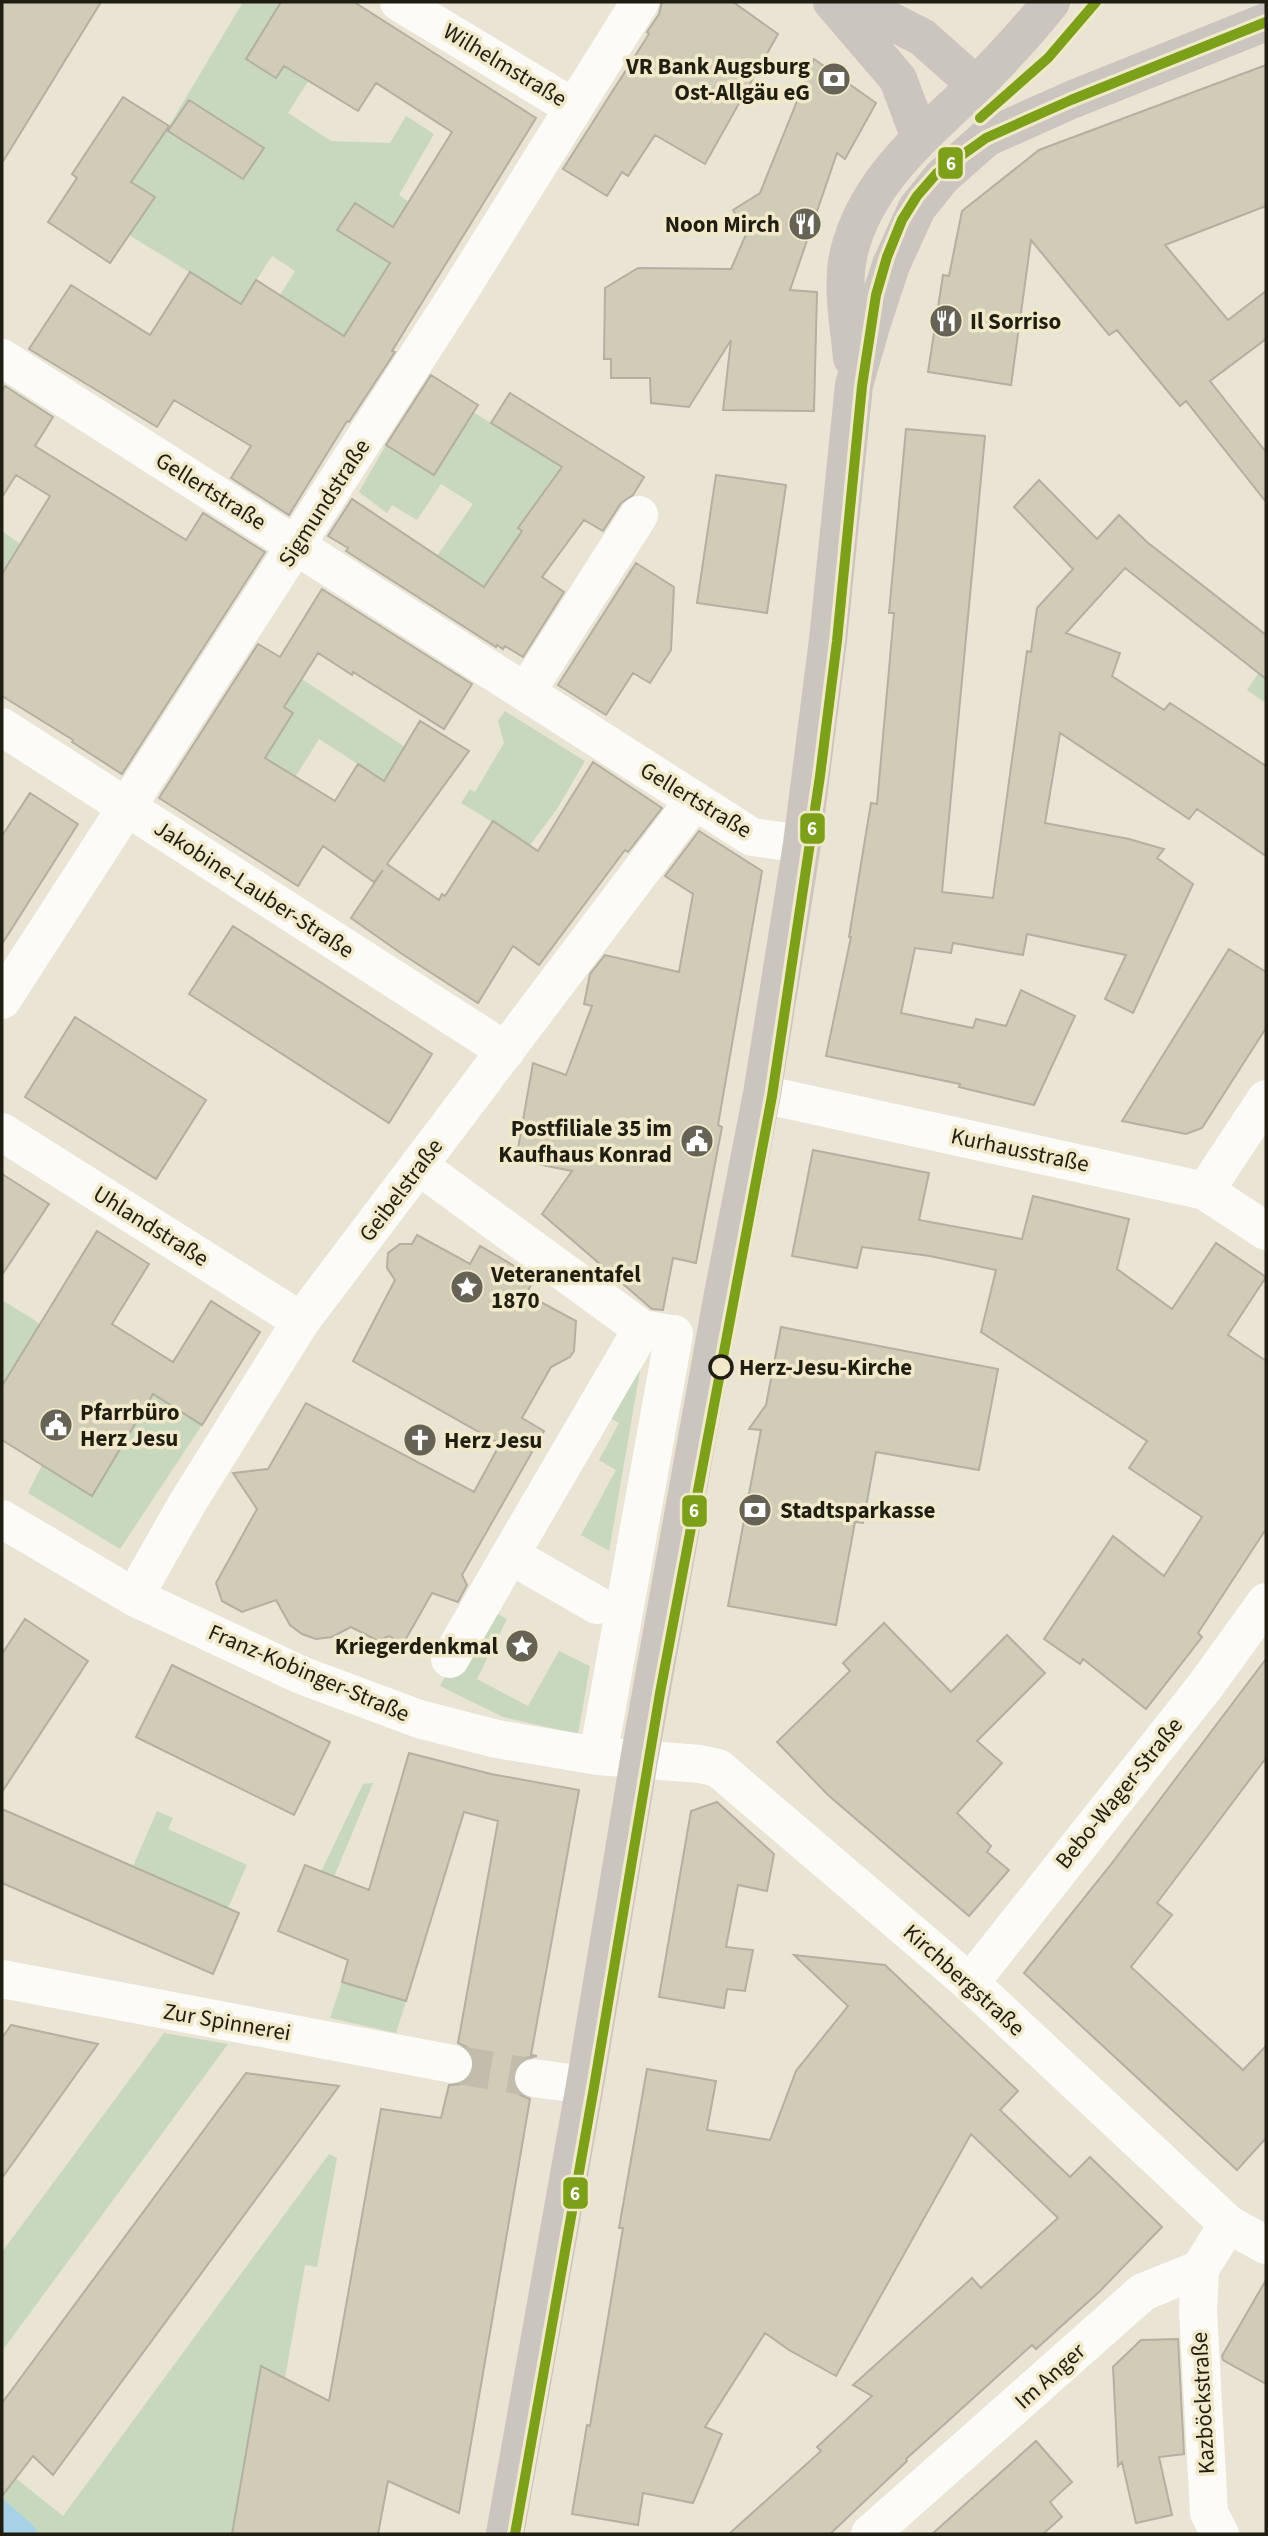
<svg xmlns="http://www.w3.org/2000/svg" width="1268" height="2536" font-family="'Source Sans 3',sans-serif">
	<style>
		.green { fill: #c7d8be }
		.water { fill: #a7d2e8 }
		.building { fill: #d1ccb8; stroke: #b3afa2; stroke-width: 2 }
		.lines { fill: none; stroke-linecap: round; stroke-linejoin: round }
		.street-tunnel { stroke: #c1bcac; stroke-width: 38; stroke-dasharray: 38 19; stroke-linecap: butt }
		.street { stroke: #fcfbf8; stroke-width: 38 }
		.secondary { stroke: #cac5be; stroke-width: 38 }
		.tram-1-casing { stroke: #f2e9ca; stroke-width: 16 }
		.tram-1 { stroke: #7da01a; stroke-width: 10 }
		.stop-dot { fill: #f2e9ca; stroke: #201d12; stroke-width: 3.5 }
		.labels { text-anchor: middle; dominant-baseline: central; stroke-width: 7; stroke-linejoin: round; paint-order: stroke }
		.street-label { font-size: 23px; fill: #201d12; stroke: #f2e9ca }
		.poi-label { font-size: 23px; font-weight: bold; fill: #201d12; stroke: #f2e9ca; text-anchor: start }
		.stop-label { font-size: 23px; font-weight: bold; fill: #201d12; stroke: #f2e9ca; text-anchor: start }
		.line-badge { stroke: #f2e9ca; stroke-width: 2.5 }
		.badge-label { font-size: 19px; text-anchor: middle; font-weight: bold; fill: #fff }
	</style>
	<rect width="100%" height="100%" fill="#e9e4d3"/>
	<path class="green" d="M243 2H354L357 4 288 113 331 141 390 143 406 116 434 134 399 195 423 212 335 350 305 345 320 321 280 295 295 271 272 256 241 304 129 235 154 197 131 182 169 126Z
		M473 412 567 470 519 528 557 557 543 578 506 554 460 624 437 556 473 504 441 484 417 520 392 505 387 513 359 492 386 445 434 475Z
		M2 531 20 544 2 574Z
		M1266 662V703L1247 690Z
		M302 679 405 747 384 781 319 739 279 803 223 699 284 707Z
		M505 711 585 761 557 809 530 845 461 803 470 789 475 792 504 743 498 721Z
		M2 1300 202 1425 120 1549 28 1493 42 1465 20 1357 2 1386Z
		M646 1336 609 1551 581 1535 616 1470 599 1460 619 1423 610 1418Z
		M484 1607 507 1619 477 1679 528 1706 559 1651 590 1666 578 1734 503 1717 440 1686Z
		M373 1783 334 1877 321 1872 363 1784Z
		M157 1811 173 1818 168 1829 247 1865 228 1908 133 1866Z
		M342 1982 406 2001 396 2033 330 2018Z
		M164 2033 228 2044 2 2351V2252Z
		M329 2154 337 2158 317 2267 305 2265 285 2378 261 2367 232 2534H2V2467L63 2516Z"/>
	<path class="water" d="M2 2498 37 2529 34 2534H2Z"/>
	<path class="building" d="M2 2H101L2 163Z
		M281 2H354L536 118 392 351 395 352 349 422 347 421 289 515 231 478 251 446 174 400 157 427 29 349 71 285 150 335 190 272 241 304 256 280 344 336 390 263 337 230 355 203 393 227 452 132 376 83 358 111 284 66 276 78 246 59Z
		M662 2H733L778 34 705 164 655 135 628 176 622 172 607 196 563 169 649 34 647 32 659 14Z
		M814 59 876 103 845 159 837 153 790 290 817 292 814 411 723 410 731 340 689 407 651 403 650 378H611V359H604L605 288 638 268 731 269 747 232 733 210 760 193Z
		M1266 65V206L1165 245 1228 320 1266 291V339L1210 381 1266 452V502L1186 401 1180 406 1117 330 1109 335 1031 240 1011 385 928 372 943 275 949 276 962 211 1039 150Z
		M123 97 169 126 131 182 155 197 110 263 48 222 77 178 72 174Z
		M189 100 264 148 243 179 168 131Z
		M431 375 478 405 434 475 386 445Z
		M5 386 53 417 35 446 186 540 203 513 265 552 122 774 72 742 73 740 2 696V574L50 496 16 475 2 497V392Z
		M510 393 644 477 633 495 621 503 603 531 584 520 542 577 564 592 523 657 505 646 503 649 497 645 496 647 346 551 348 548 328 536 352 499 484 587 522 531 518 528 562 467 491 423Z
		M906 429 985 436 942 892 993 898 1027 651 1031 652 1037 608 1073 569 1014 507 1039 480 1097 539 1119 515 1147 542 1266 635V679L1125 568 1066 633 1120 653 1112 676 1164 710 1170 703 1266 766V856L1197 809 1189 819 1060 733 1045 823 1129 839 1164 849 1157 858 1193 884 1133 1013 1105 999 1126 955 1027 934 1023 955 953 943 951 953 915 948 901 1013 973 1028 976 1019 1006 1026 1021 990 1075 1016 1034 1105 959 1087 960 1084 826 1056 851 937H849L871 803 877 804 894 613H889Z
		M716 475 786 485 767 613 697 603Z
		M636 563 674 587 671 650 650 683 633 673 606 715 558 685Z
		M322 589 472 684 444 729 353 672 352 675 318 653 284 707 293 713 265 758 335 801 358 764 384 781 420 721 469 751 387 864 439 900 442 894 445 896 493 821 538 851 593 762 662 808 628 852 625 850 539 965 513 946 478 1003 402 954 351 918 383 870 374 882 323 846 298 886 159 798 258 644 280 657Z
		M30 793 78 824 2 944V836Z
		M699 831 762 871 718 1125 722 1127 696 1263 673 1258 663 1310 652 1309 542 1214 572 1171 516 1160 533 1063 566 1075 592 1006 584 1004 590 974 605 955 679 972 693 894 665 876Z
		M233 926 432 1054 389 1123 189 994Z
		M1229 949 1266 972V1028L1202 1128 1186 1134 1122 1121Z
		M75 1017 206 1100 156 1179 25 1097Z
		M813 1150 929 1173 919 1220 1022 1239 1033 1196 1129 1219 1117 1269 1172 1309 1216 1243 1266 1277 1228 1335 1266 1361V1529L1198 1633 1202 1637 1146 1709 1083 1659 1080 1664 1044 1639 1113 1536 1164 1576 1202 1517 1129 1468 1147 1441 981 1332 996 1270 930 1256 862 1247 857 1268 792 1256Z
		M2 1174 49 1204 2 1275Z
		M97 1231 149 1264 112 1324 173 1362 211 1301 260 1332 202 1425 153 1394 92 1496 2 1440V1386Z
		M417 1235 470 1264 480 1246 535 1278 526 1294 576 1321 574 1351 570 1357 551 1367 522 1418 544 1431 462 1575 467 1585 458 1602 432 1593 403 1644 389 1636 378 1641 351 1627 332 1637 316 1639 302 1634 290 1625 276 1600 242 1612 222 1601 216 1583 257 1509 233 1473 268 1469 306 1403 474 1492 500 1444 353 1361 395 1280 387 1268 388 1253 400 1244H412Z
		M781 1327 998 1369 979 1470 876 1452 863 1523 855 1522 836 1625 728 1606 761 1430 749 1429 766 1405Z
		M25 1619 88 1661 2 1792V1654Z
		M884 1623 951 1692 1007 1635 1045 1673 977 1741 1002 1763 957 1813 991 1846 987 1852 1009 1870 969 1916 828 1795 777 1742 850 1671 843 1663Z
		M1266 1659V1758L1157 1903 1172 1915 1131 1967 1243 2070 1266 2046V2138L1237 2170 1024 1973 1109 1867Z
		M172 1665 330 1742 294 1815 136 1737Z
		M409 1753 491 1774 579 1790 531 2055 537 2056 525 2058 516 2065 513 2074 514 2087 520 2095 530 2099 459 2513 388 2481 378 2534H232L261 2366 329 2401 381 2109 441 2118 449 2085 461 2084 469 2079 474 2069 473 2056 467 2047 458 2043 498 1821 464 1812 406 2001 342 1982 348 1960 278 1931 305 1865 369 1890Z
		M717 1802 774 1854 767 1891 738 1885 726 1947 753 1950 745 1991 727 1989 724 2008 659 1997 691 1811Z
		M2 1809 239 1913 213 1974 2 1883Z
		M794 1955 885 1965 1018 2091 1000 2110 1070 2177 1090 2157 1162 2227 1099 2292 1036 2349 1032 2345 906 2459 907 2461 830 2534H729L821 2451 817 2447 872 2396 853 2385 972 2278 981 2288 1058 2218 971 2134 836 2376 789 2350 765 2333 705 2427 722 2434 693 2503 643 2493 638 2525 572 2514 587 2425 590 2426 623 2228H619L647 2069 716 2081 707 2130 770 2140 796 2071 848 2006Z
		M11 2025 98 2044 2 2178V2038Z
		M246 2073 339 2086 53 2475 33 2456 2 2496V2403Z
		M1266 2280V2384L1223 2360 1222 2356Z
		M1178 2339 1184 2454 1159 2457 1172 2515 1136 2523 1122 2462 1118 2466 1113 2367 1141 2340Z
		M1036 2441 1072 2482 1050 2502 1062 2517 1043 2534H932Z"/>
	<g class="lines">
		<path class="street-tunnel" d="M453 2064 534 2078"/>
		<path class="street" d="M399 2 574 108
			M2 358 752 837 802 844
			M526 692 639 515
			M2 727 506 1051
			M2 1000 454 300 640 2
			M762 1094 1205 1191 1266 1231
			M2 1132 301 1321
			M419 1166 642 1329 665 1333
			M1205 1191 1266 1099
			M2 1519 134 1597 301 1675 419 1719 497 1739 598 1756 700 1764 718 1768 970 1983 1228 2224 1266 2245
			M134 1597 188 1502 301 1321 694 801
			M597 1605 510 1555 642 1329
			M450 1659 510 1555
			M598 1756 674 1334
			M2 1979 453 2064
			M970 1983 1206 1685 1266 1602
			M534 2078 585 2085
			M1200 2269 1198 2311 1209 2513 1220 2534
			M870 2534 1143 2292 1200 2269 1228 2224"/>
		<path class="secondary" d="M832 2 898 79 920 138
			M853 2 922 37 976 85
			M852 358C849 325 841 285 849 252 867 179 925 135 976 85 1003 58 1028 31 1051 2
			M505 2534 585 2085 639 1760 723 1294 762 1094 802 844 828 640 854 385 871 326 891 265 917 208 942 177 986 138 1071 100 1266 22"/>
		<defs>
			<path id="tram-1" d="M980 118 1048 58 1096 2
				M515 2534 594 2087 660 1693 772 1096 820 776 837 641 862 386 876 295 887 257 902 220 917 196 937 173 986 138 1071 100 1266 22"/>
		</defs>
		<use href="#tram-1" class="tram-1-casing"/>
		<use href="#tram-1" class="tram-1"/>
	</g>
	<defs>
		<symbol id="bank-disc" viewBox="-11 -11 22 22"><circle r="9.5" fill="#666356" stroke="#f2e9ca"/><path d="M-6-4H6V4H-6ZM0-2.3a2.3 2.3 0 1 0 0 4.6a2.3 2.3 0 1 0 0-4.6Z" fill="#fff"/></symbol>
		<symbol id="restaurant-disc" viewBox="-11 -11 22 22"><circle r="9.5" fill="#666356" stroke="#f2e9ca"/><path d="M-5-6h1v4h1v-4h1v4h1v-4h1v5L-1.5 .5V6h-2V.5L-5-1ZM5-6V6H3V1.5H1.5Q1.5-4 5-6Z" fill="#fff"/></symbol>
		<symbol id="civic-disc" viewBox="-11 -11 22 22"><circle r="9.5" fill="#666356" stroke="#f2e9ca"/><path d="M-.6-6.5H3V-4.5H.6V-3L4-1V1h2V6H-6V1h2V-1L-.6-3ZM-1.2 2.5V6h2.4V2.5Z" fill="#fff"/></symbol>
		<symbol id="sight-disc" viewBox="-11 -11 22 22"><circle r="9.5" fill="#666356" stroke="#f2e9ca"/><path d="M0-6L1.8-2.2L6-1.7L2.9 1.2L3.7 5.4L0 3.3L-3.7 5.4L-2.9 1.2L-6-1.7L-1.8-2.2Z" fill="#fff"/></symbol>
		<symbol id="church-disc" viewBox="-11 -11 22 22"><circle r="9.5" fill="#666356" stroke="#f2e9ca"/><path d="M-1.2-6h2.4v3.5h3.3v2.4h-3.3V6h-2.4V-.1h-3.3v-2.4h3.3Z" fill="#fff"/></symbol>
	</defs>
	<g fill-rule="evenodd">
		<use href="#bank-disc" x="815" y="60" width="38" height="38"/>
		<use href="#restaurant-disc" x="786" y="205" width="38" height="38"/>
		<use href="#restaurant-disc" x="927" y="302" width="38" height="38"/>
		<use href="#civic-disc" x="678" y="1122" width="38" height="38"/>
		<use href="#sight-disc" x="448" y="1268" width="38" height="38"/>
		<use href="#civic-disc" x="37" y="1406" width="38" height="38"/>
		<use href="#church-disc" x="401" y="1421" width="38" height="38"/>
		<use href="#bank-disc" x="736" y="1491" width="38" height="38"/>
		<use href="#sight-disc" x="503" y="1627" width="38" height="38"/>
	</g>
	<circle class="stop-dot" cx="721" cy="1367" r="11"/>
	<g class="labels">
		<g class="street-label">
			<text transform="translate(505 65) rotate(31)">Wilhelmstraße</text>
			<text transform="translate(211 491) rotate(32)">Gellertstraße</text>
			<text transform="translate(324 503) rotate(-57)">Sigmundstraße</text>
			<text transform="translate(696 800) rotate(31)">Gellertstraße</text>
			<text transform="translate(254 889) rotate(33)">Jakobine-Lauber-Straße</text>
			<text transform="translate(1020 1150) rotate(12)">Kurhausstraße</text>
			<text transform="translate(401 1190) rotate(-53)">Geibelstraße</text>
			<text transform="translate(151 1226) rotate(32)">Uhlandstraße</text>
			<text transform="translate(309 1673) rotate(23)">Franz-Kobinger-Straße</text>
			<text transform="translate(1119 1793) rotate(-51)">Bebo-Wager-Straße</text>
			<text transform="translate(964 1980) rotate(42)">Kirchbergstraße</text>
			<text transform="translate(227 2022) rotate(10)">Zur Spinnerei</text>
			<text transform="translate(1050 2376) rotate(-42)">Im Anger</text>
			<text transform="translate(1203 2403) rotate(-93)">Kazböckstraße</text>
		</g>
		<g class="poi-label">
			<text x="810" y="66" text-anchor="end">VR Bank Augsburg<tspan x="810" dy="26">Ost-Allgäu eG</tspan></text>
			<text x="780" y="224" text-anchor="end">Noon Mirch</text>
			<text x="970" y="321">Il Sorriso</text>
			<text x="672" y="1128" text-anchor="end">Postfiliale 35 im<tspan x="672" dy="26">Kaufhaus Konrad</tspan></text>
			<text x="491" y="1274">Veteranentafel<tspan x="491" dy="26">1870</tspan></text>
			<text x="80" y="1412">Pfarrbüro<tspan x="80" dy="26">Herz Jesu</tspan></text>
			<text x="444" y="1440">Herz Jesu</text>
			<text x="780" y="1510">Stadtsparkasse</text>
			<text x="498" y="1646" text-anchor="end">Kriegerdenkmal</text>
		</g>
		<g class="stop-label">
			<text x="739" y="1367">Herz-Jesu-Kirche</text>
		</g>
	</g>
	<g class="line-badge">
		<rect x="937" y="146" width="27" height="34" rx="7" fill="#7da01a"/>
		<rect x="799" y="812" width="27" height="33" rx="7" fill="#7da01a"/>
		<rect x="681" y="1494" width="27" height="34" rx="7" fill="#7da01a"/>
		<rect x="562" y="2176" width="27" height="34" rx="7" fill="#7da01a"/>
	</g>
	<g class="badge-label">
		<text x="951" y="170">6</text>
		<text x="812" y="835">6</text>
		<text x="694" y="1517">6</text>
		<text x="575" y="2200">6</text>
	</g>
	<rect width="1268" height="2536" fill="none" stroke="#201d12" stroke-width="7"/>
</svg>
